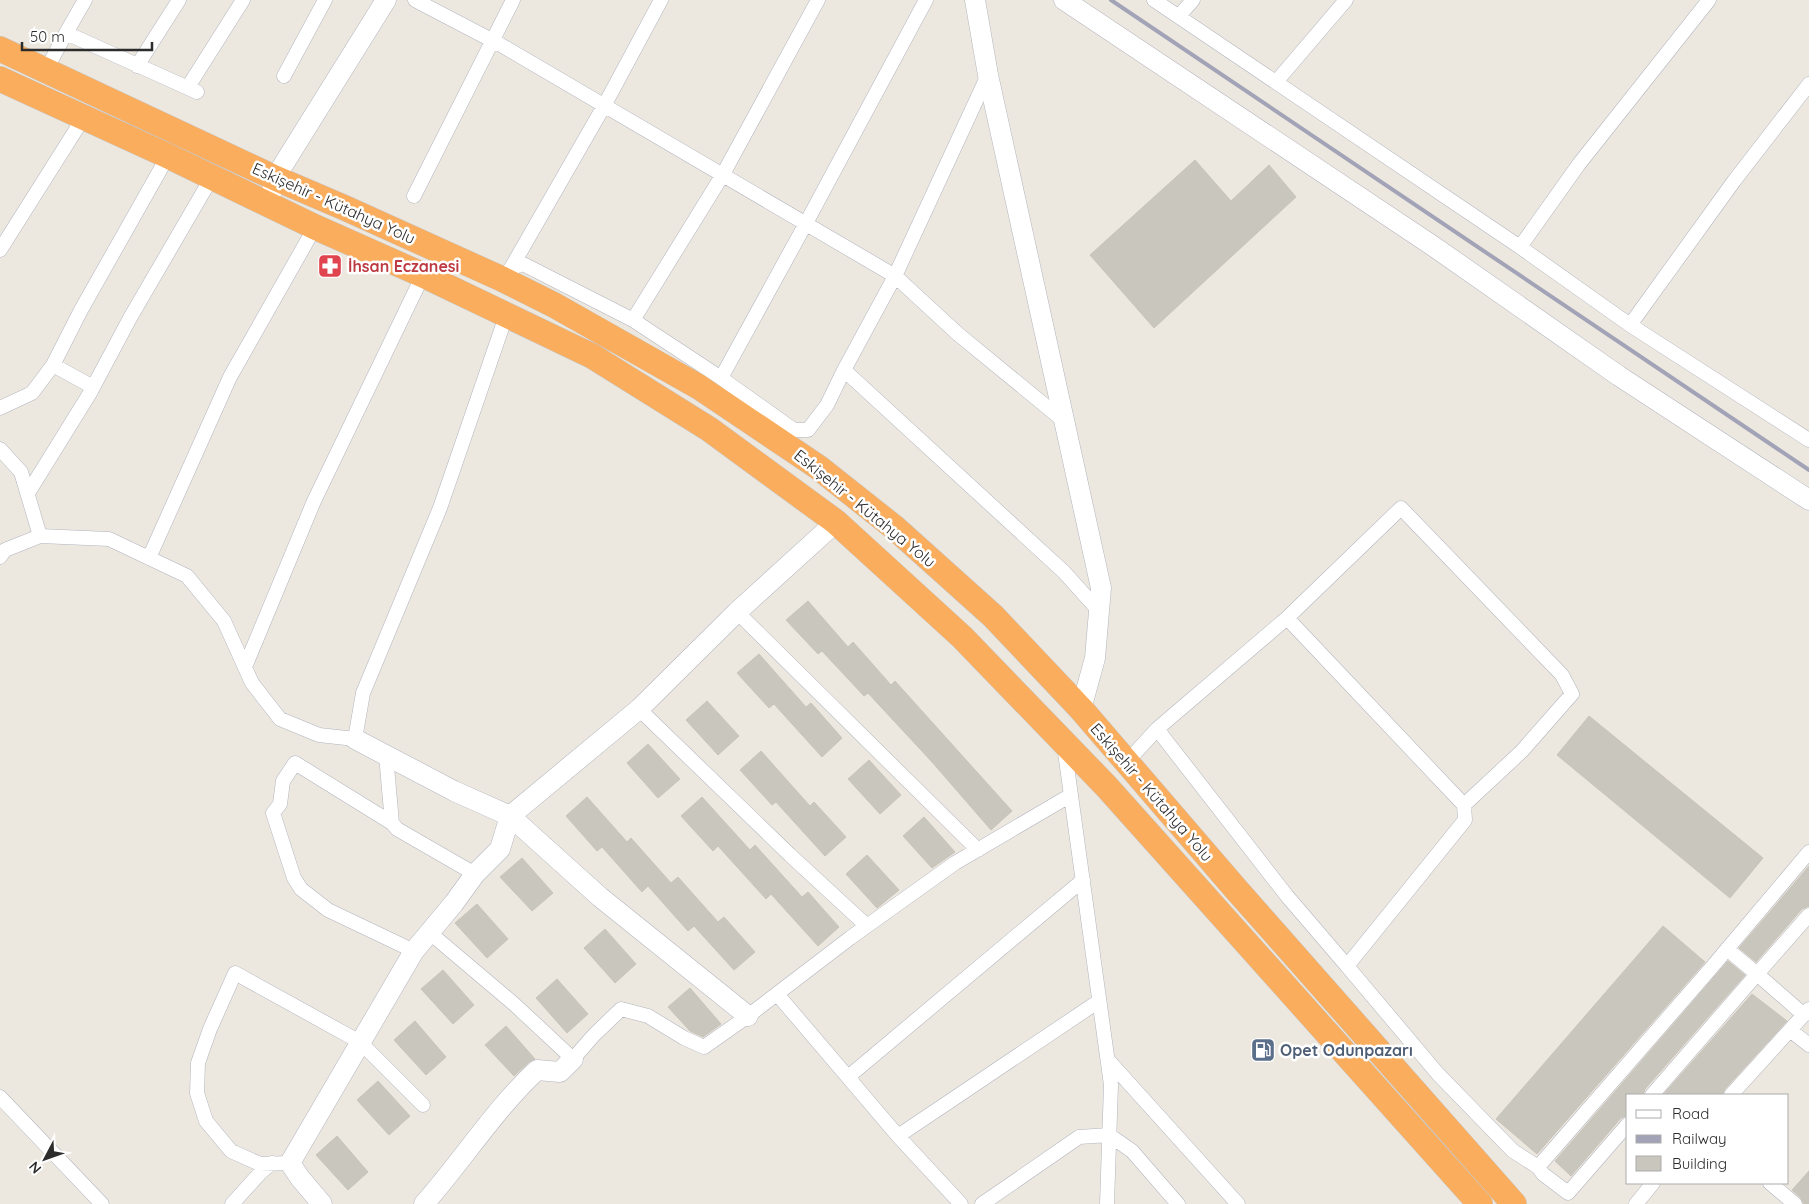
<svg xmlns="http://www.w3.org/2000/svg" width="1809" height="1204" font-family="Quicksand,sans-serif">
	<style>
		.building { fill: #c9c6bd; stroke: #c9c4b9 }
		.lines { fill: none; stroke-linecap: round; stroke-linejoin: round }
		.street-casing { stroke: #b2b4bf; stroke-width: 15 }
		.secondary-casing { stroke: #b2b4bf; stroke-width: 21 }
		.highway-casing { stroke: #c8c8c8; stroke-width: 26 }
		.street { stroke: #fff; stroke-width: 14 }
		.secondary { stroke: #fff; stroke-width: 20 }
		.highway { stroke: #faad5d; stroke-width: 25 }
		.rail { stroke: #a2a3b6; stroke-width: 4 }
		.labels { text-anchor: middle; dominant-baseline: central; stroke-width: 5; stroke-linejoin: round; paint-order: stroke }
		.street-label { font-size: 16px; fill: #2c2c2c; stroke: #fff }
		.health-label { font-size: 16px; font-weight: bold; fill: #be3a42; stroke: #fff; text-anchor: start }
		.service-label { font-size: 16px; font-weight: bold; fill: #4e5e75; stroke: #fff; text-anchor: start }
	</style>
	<rect width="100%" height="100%" fill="#ede8df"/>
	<path class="building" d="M1195 160 1231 201 1269 165 1296 197 1154 328 1090 255Z
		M808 601 848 647 853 642 891 685 895 681 1012 811 991 830 932 762 868 693 864 696 822 651 818 654 786 620Z
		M759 654 806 707 811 703 842 738 822 757 774 704 769 708 737 673Z
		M707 701 739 736 718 755 686 720Z
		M1589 716 1763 858 1730 898 1557 755Z
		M648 744 680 779 658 798 627 763Z
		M761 751 810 806 814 802 846 837 825 856 776 802 772 805 740 770Z
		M869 760 901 795 880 814 848 779Z
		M587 797 627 842 631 838 671 883 678 877 718 922 724 917 755 952 734 970 694 926 688 931 648 886 642 892 602 847 597 851 566 816Z
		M702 797 750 850 755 845 802 897 808 892 839 927 818 946 771 894 766 899 718 846 713 851 681 816Z
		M924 817 955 852 932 868 903 836Z
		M867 855 899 890 877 908 846 874Z
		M522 858 553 893 532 911 500 877Z
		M1809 866V906L1802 909 1756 962 1739 948Z
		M477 904 508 939 487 958 455 923Z
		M1663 926 1705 962 1537 1154 1496 1119Z
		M605 929 636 964 615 983 584 948Z
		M1728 961 1745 975 1645 1089 1643 1095H1628V1115L1621 1118 1571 1176 1555 1161Z
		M443 970 474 1005 453 1024 421 989Z
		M557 979 588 1014 567 1033 536 998Z
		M690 988 721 1024 703 1037 690 1031 668 1007Z
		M1752 994 1787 1021 1725 1089 1722 1095H1663Z
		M415 1021 446 1057 426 1075 394 1040Z
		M506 1026 535 1059 529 1062 514 1076 485 1045Z
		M378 1081 410 1116 389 1135 357 1100Z
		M337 1136 368 1172 348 1190 316 1155Z
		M1809 1171V1204H1804L1801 1198 1792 1190Z"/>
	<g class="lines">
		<defs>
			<path id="street" d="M415 0 501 45 895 276 958 334 1064 421
				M1154 0 1520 247 1630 325 1809 440
				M1179 16 1193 0
				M66 33 85 0
				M137 66 179 0
				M46 70 66 33 197 92
				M988 75 895 276 844 370 1064 572 1099 611
				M284 76 325 0
				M1276 82 1346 0
				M188 87 243 0
				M414 196 513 0
				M1520 247 1579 164 1709 0
				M0 250 84 117
				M511 268 604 106 661 0
				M502 279 511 268 523 264 633 320 721 378 794 430H808L827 405 844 370
				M633 320 722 176 818 0
				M1630 325 1734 181 1809 84
				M721 378 805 225 926 0
				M93 387 53 365 81 310 168 156
				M0 408 32 393 53 365
				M0 449 21 472 40 536
				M28 493 90 393 130 318 212 177
				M0 557 5 550 40 536 109 539 187 576 224 621 252 683 280 719 319 735 355 739 363 693 440 508 506 316
				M149 558 230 377 315 227
				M737 612 978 850
				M1287 618 1464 805 1465 820 1347 966 1438 1074 1513 1151 1538 1167
				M245 667 314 501 423 275
				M639 709 790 855 867 926
				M1157 729 1287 896 1347 966
				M1064 745 1111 1085 1107 1204
				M386 755 392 823 397 829 475 874
				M1126 763 1157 729 1287 618 1401 508 1562 675 1572 694 1522 751 1464 805
				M392 823 295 763 283 781 280 804 273 813 294 878 301 889 328 910 414 951
				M430 933 514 1004 573 1059 594 1035 621 1009 648 1016 684 1038 704 1047 748 1016 850 938 955 863 1071 795
				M777 994 898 1136 961 1204
				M1804 1015 1757 974 1809 915
				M1790 1030 1809 1045
				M1108 1060 1238 1204
				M848 1077 1083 880
				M1652 1095 1757 974 1727 949
				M1731 1095 1809 1009
				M0 1097 102 1204
				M1628 1124 1568 1193 1543 1174 1538 1167 1712 967 1809 852
				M898 1136 1099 1001
				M290 1163 260 1164 231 1151 206 1121 197 1093 198 1063 210 1029 235 973 360 1042 423 1105
				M1770 1183 1795 1204
				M232 1204 261 1172 272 1163
				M982 1204 1079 1137 1109 1135 1132 1151 1178 1204
				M1636 1204 1653 1183"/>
			<path id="secondary" d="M975 0 988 75 1101 588 1095 658 1081 709
				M1064 0 1433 246 1619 376 1809 500
				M272 191 275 178 386 0
				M355 739 454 791 510 816 600 897 748 1016
				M322 1204 300 1178 290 1163 414 951 454 903 475 874 500 849 510 816 639 709 737 612 836 522
				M424 1204C463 1160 494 1110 537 1070L560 1072 573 1059"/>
			<path id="highway" d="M0 49 275 178 345 208 502 279 554 305 699 387 818 467 895 528 993 616 1081 709 1235 888 1514 1204
				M0 79 168 156 315 227 423 275 592 356 709 429 836 522 962 637 1106 786 1480 1204"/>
		</defs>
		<use href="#street" class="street-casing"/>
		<use href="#secondary" class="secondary-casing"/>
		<use href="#highway" class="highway-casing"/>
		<use href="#street" class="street"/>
		<use href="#secondary" class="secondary"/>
		<use href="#highway" class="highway"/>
		<path class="rail" d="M1111 0 1809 470"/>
	</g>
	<defs>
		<symbol id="pharmacy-square" viewBox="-11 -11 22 22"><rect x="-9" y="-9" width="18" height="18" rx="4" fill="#e0444e" stroke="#fff"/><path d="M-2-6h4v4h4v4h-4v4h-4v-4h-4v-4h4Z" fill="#fff"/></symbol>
		<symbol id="fuel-square" viewBox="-11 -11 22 22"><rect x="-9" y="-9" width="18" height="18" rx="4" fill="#5c6f8a" stroke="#fff"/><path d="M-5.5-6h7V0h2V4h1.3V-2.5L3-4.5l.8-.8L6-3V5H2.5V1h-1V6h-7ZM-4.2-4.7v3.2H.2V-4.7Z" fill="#fff"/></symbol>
	</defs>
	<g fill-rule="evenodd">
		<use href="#pharmacy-square" x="316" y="252" width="28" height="28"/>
		<use href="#fuel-square" x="1249" y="1036" width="28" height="28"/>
	</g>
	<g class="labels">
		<g class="street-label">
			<text transform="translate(334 203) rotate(24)">Eskişehir - Kütahya Yolu</text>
			<text transform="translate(865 508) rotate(39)">Eskişehir - Kütahya Yolu</text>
			<text transform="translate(1152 792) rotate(49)">Eskişehir - Kütahya Yolu</text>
		</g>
		<g class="health-label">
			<text x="348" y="266">İhsan Eczanesi</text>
		</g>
		<g class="service-label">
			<text x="1280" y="1050">Opet Odunpazarı</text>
		</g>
	</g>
	<rect x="1626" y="1094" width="162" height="90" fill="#ffffff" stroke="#ababab"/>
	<rect x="1636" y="1110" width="25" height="8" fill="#ffffff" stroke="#ababab"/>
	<text x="1672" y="1119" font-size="15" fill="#2c2c2c">Road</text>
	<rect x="1636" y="1135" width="25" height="8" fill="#a2a3b6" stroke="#ababab"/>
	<text x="1672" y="1144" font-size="15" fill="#2c2c2c">Railway</text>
	<rect x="1636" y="1156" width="25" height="15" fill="#c9c6bd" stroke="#ababab"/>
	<text x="1672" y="1169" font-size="15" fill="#2c2c2c">Building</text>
	<g transform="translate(45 1159) rotate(229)" stroke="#ffffff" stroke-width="4" paint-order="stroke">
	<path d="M0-4L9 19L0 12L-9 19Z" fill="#2c2c2c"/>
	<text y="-8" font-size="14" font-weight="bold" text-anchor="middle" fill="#2c2c2c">N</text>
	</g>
	<path d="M22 42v8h130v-8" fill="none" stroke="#2c2c2c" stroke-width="2.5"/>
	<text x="30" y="42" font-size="15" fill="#2c2c2c" stroke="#ffffff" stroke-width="4" paint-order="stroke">50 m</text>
</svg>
